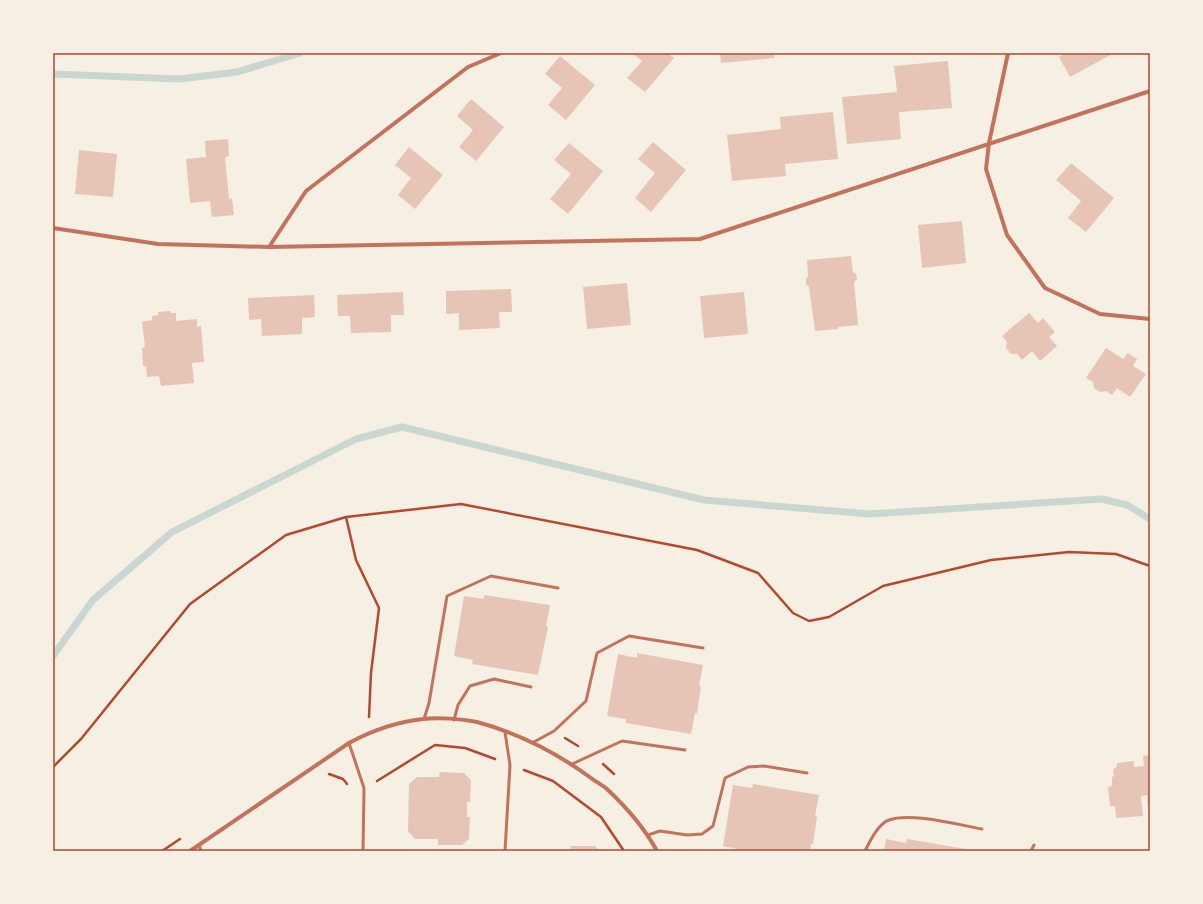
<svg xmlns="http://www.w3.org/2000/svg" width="1203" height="904" font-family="Barlow,sans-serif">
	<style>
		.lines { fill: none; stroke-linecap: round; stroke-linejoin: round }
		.stream { stroke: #c9d6d2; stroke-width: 7 }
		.building { fill: #e6c5b7 }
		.path { stroke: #b5482f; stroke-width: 2.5 }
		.service { stroke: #c5725c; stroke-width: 3 }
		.minor { stroke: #c5725c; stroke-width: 4 }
		.neatline { fill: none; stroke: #b5482f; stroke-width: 1.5 }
	</style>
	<rect width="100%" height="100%" fill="#f6efe4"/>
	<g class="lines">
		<path class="stream" d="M53 74 180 79 237 72 300 53
			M53 656 93 600 172 532 356 439 402 427 704 500 870 514 1101 499 1127 505 1150 519"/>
	</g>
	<path class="building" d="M632 53H668L674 58 645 92 627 78 642 61Z
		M720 53H774V58L721 63Z
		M1066 53H1114L1070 77 1059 57Z
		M560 56 595 85 566 120 548 105 562 88 545 74Z
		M948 61 952 108 899 112 901 139 847 144 842 97 897 92 894 66Z
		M471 99 504 127 476 161 459 147 473 130 457 116Z
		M833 112 838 159 785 164 786 176 732 181 727 135 781 129 780 117Z
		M228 139 229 156 225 157 229 199 232 198 234 215 212 217 210 201 190 203 186 159 206 157 205 141Z
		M653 142 686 170 651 212 635 198 655 173 638 159Z
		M569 143 603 171 568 214 550 199 571 174 554 160Z
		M409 147 443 175 415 209 398 195 411 178 395 165Z
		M79 150 117 154 113 197 75 194Z
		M1071 163 1114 198 1086 232 1068 218 1081 201 1056 180Z
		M962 221 966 263 922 268 918 225Z
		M851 256 853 272 856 274 857 279 854 282 858 325 838 327V329L815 331 809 287 806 284V279L808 276 807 260Z
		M627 283 631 325 587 329 583 287Z
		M511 289 512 312H499L500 328 459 330V313L446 314V291Z
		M403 292 404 315H391V332L351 333 350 316H338L337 295Z
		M744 292 748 334 704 338 700 296Z
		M314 295 315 317 302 318V334L262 336 261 319 249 320 248 298Z
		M170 311 171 313H176V321L197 319V327L201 326 204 362 192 363 194 383 161 386 159 376 147 377 146 366H143L142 348 145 347 142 322 152 320V316L158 315V312Z
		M1029 313 1038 323 1043 318 1055 332 1049 337 1057 346 1040 361 1032 351 1022 360 1017 354H1011L1006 348 1007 342 1002 336Z
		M1106 348 1123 359 1128 353 1137 359 1133 366 1146 374 1130 397 1117 388 1112 395 1106 391 1100 392 1094 388 1093 382 1086 378Z
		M484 595 550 605 546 626 548 627 538 675 472 664 473 660 454 656 464 596 484 599Z
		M637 653 703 665 699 686H701L697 713H695L691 734 626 723V719L607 716 618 654 637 658Z
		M1150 755V817H1149L1147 795 1141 796 1143 816 1116 818 1115 806H1110L1108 787 1112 786V777L1114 776 1113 770 1117 766V763L1134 761V767L1144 766 1143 756Z
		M440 772 464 773 471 780 470 802H467V817H470L469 839 462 845H438V839H415L408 831 409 784 417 777H439Z
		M753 784 819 795 815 816 817 817 813 844H811L810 851H742V850L723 846 733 785 752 788Z
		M886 839 906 843 907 839 972 850 971 851H884Z
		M571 846H595L600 851H570Z"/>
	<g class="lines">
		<path class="path" d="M346 517 356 560 379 608 371 673 369 717
			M565 738 578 746
			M603 764 614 774
			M53 767 81 739 190 604 286 535 346 517 461 504 697 550 758 573 793 613 809 621 829 617 883 586 991 560 1069 552 1116 554 1150 566
			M524 770 553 781 601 817 624 851
			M329 774 343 779 347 784
			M377 781 435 745 465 748 495 759
			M162 851 180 839"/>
		<path class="service" d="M424 719 429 703 447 596 491 576 558 588
			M454 720 458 705 470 686 494 679 531 687
			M505 732 510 765 505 851
			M349 743 364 788 363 851
			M532 743 554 731 586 701 597 653 629 636 703 648
			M572 764 622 741 685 750
			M648 835 660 831 687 835 702 834 713 826 725 778 748 767 764 766 807 773
			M199 845 201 851
			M865 851C870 841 878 824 889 820 910 812 959 825 982 829
			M1031 851 1034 845"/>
		<path class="minor" d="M1008 53 989 143 986 169 1007 235 1045 288 1100 314 1150 319
			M53 228 158 244 269 247 700 239 1150 91
			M269 247 306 191 468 67 501 53
			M190 851 349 743C373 730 395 722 423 719 438 717 462 719 477 722 518 733 557 753 591 778 596 782 603 785 608 790 626 807 645 829 657 851"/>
	</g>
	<rect width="1203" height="904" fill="none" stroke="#f6efe4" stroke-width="108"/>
	<rect x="54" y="54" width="1095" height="796" class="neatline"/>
</svg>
